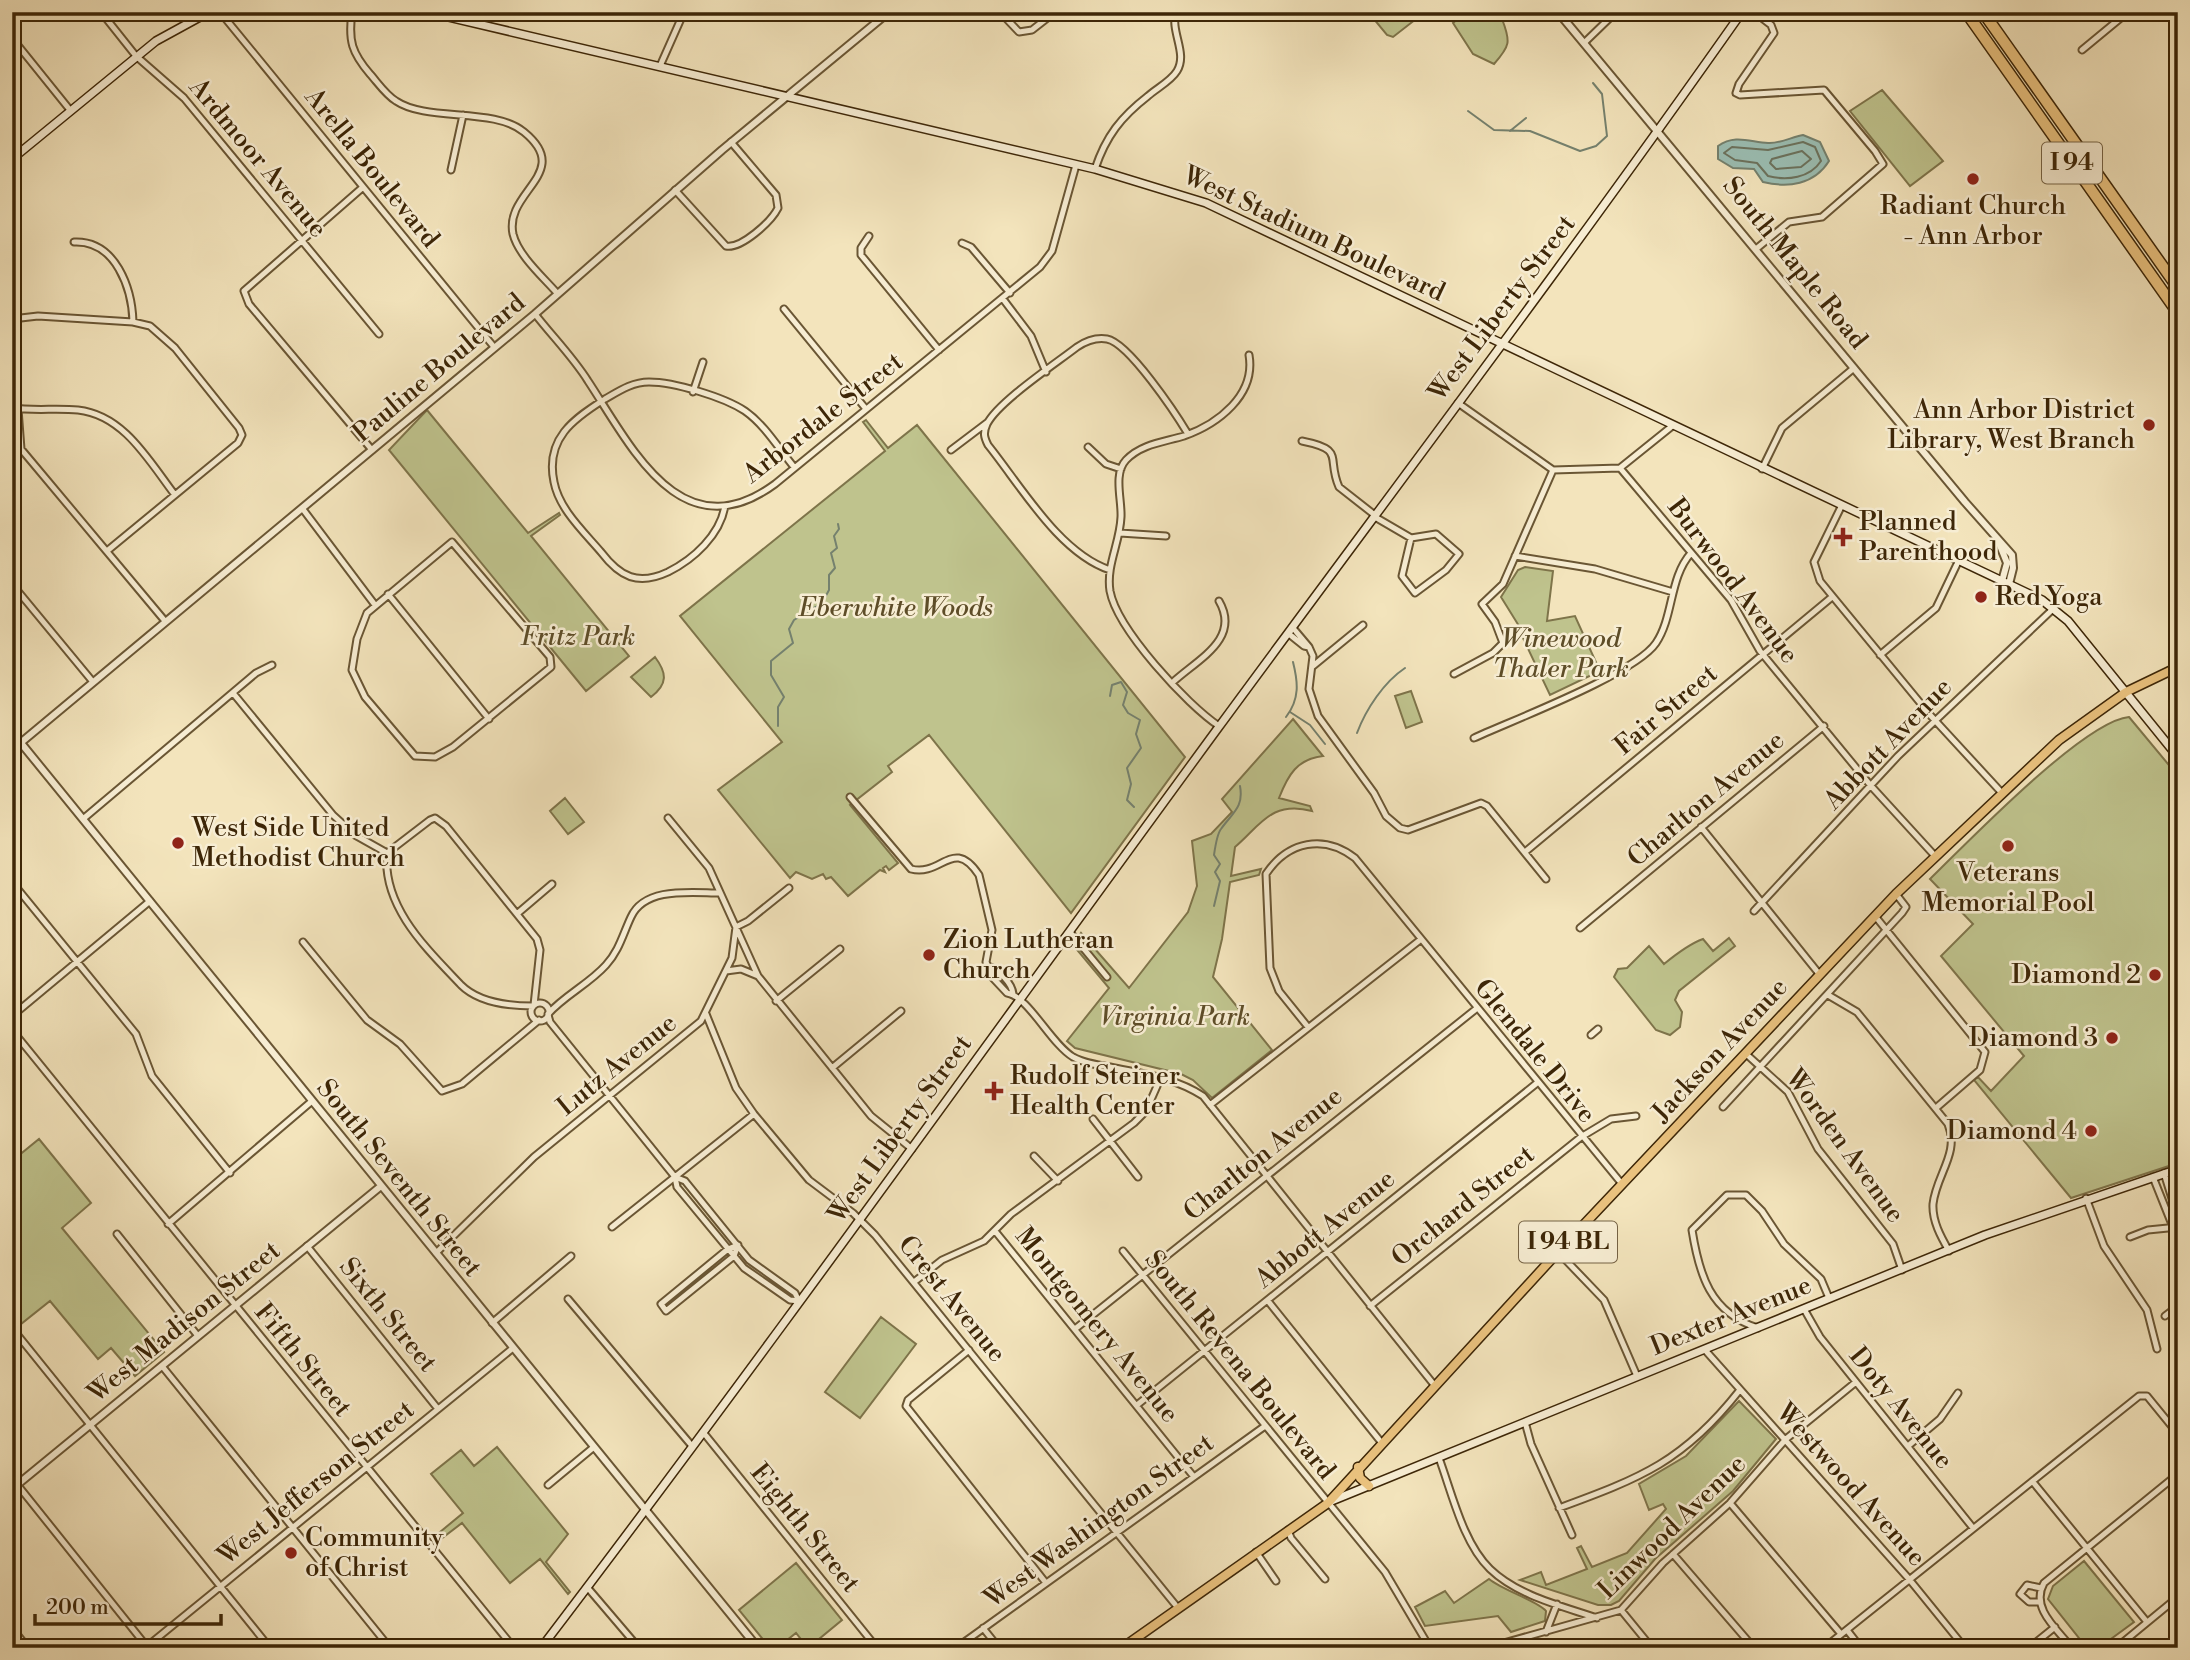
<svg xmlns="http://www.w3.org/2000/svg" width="2190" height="1660" font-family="'Libre Bodoni',serif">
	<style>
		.green { fill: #bfc38d; stroke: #7e744a; stroke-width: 2 }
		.water { fill: #9bbeb3; stroke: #75816e; stroke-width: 2 }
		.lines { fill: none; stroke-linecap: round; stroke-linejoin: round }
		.shore { stroke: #6c725d; stroke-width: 2 }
		.stream { stroke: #75816e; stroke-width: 2 }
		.minor-casing { stroke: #6a5634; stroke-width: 9 }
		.tertiary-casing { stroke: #6a5634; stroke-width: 10 }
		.secondary-casing { stroke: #3d2607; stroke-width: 10 }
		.primary-casing { stroke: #3d2607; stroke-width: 11 }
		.motorway-casing { stroke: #3d2607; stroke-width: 13 }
		.minor { stroke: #f7edd3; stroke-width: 5 }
		.tertiary { stroke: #f7edd3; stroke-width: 6 }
		.secondary { stroke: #f7edd3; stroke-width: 7 }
		.primary { stroke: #eac27e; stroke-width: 8 }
		.motorway { stroke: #eac27e; stroke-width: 10 }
		.poi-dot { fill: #8f2418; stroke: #f7edd3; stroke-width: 2.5 }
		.labels { text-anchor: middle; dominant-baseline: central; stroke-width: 5; stroke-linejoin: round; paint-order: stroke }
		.shield { fill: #f7edd3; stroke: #756244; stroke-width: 2 }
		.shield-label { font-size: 24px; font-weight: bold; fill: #3d2607 }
		.street-label { font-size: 26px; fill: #3d2607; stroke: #f7edd3 }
		.poi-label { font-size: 26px; fill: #3d2607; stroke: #f7edd3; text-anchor: start }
		.park-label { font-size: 26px; font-style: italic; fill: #5e4d28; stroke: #f7edd3 }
	</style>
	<rect width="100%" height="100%" fill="#f3e4bc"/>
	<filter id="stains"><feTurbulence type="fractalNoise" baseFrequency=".00286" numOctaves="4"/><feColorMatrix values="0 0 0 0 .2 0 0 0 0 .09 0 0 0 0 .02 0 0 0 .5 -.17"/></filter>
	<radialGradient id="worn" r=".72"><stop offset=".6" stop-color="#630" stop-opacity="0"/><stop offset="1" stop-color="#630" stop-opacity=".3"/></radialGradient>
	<path class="green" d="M1368 12H1425L1393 37 1387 35Z
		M1465 12H1486L1502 19C1511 42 1510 46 1494 64L1473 54 1453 23Z
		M1882 90 1943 161 1910 186 1850 111Z
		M427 410 528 533 559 513 560 515 531 536 629 656 586 691 389 450Z
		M866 420 888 448 917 425 1185 757 1071 913 929 735 888 766 892 772 850 805 898 863 889 870 886 866 883 868 885 872 880 870 848 896 831 877 826 879 823 874 812 879 796 872 790 878 718 790 782 742 680 616 885 451 863 422Z
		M1525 567 1553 571 1547 621 1575 616 1600 671 1550 695 1522 636 1524 634 1501 597 1518 570Z
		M655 657C667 673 668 684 651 697L631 677Z
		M1411 691 1422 722 1406 728 1395 696Z
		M2129 717 2178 776V1163L2071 1198 1974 1080 1978 1077 1991 1091 2024 1056 1941 956 1973 924 1930 879C1967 843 2084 721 2129 717Z
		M1293 719 1323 756C1297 759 1288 775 1279 798L1310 806 1312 811C1271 800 1260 826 1235 847L1231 876 1261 869 1259 875 1230 882 1222 939 1213 977 1272 1050 1212 1098 1193 1080 1181 1074 1075 1048 1067 1041 1109 988 1073 945 1081 933 1129 988 1188 912 1197 886 1192 841 1211 834 1232 812 1222 799Z
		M565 798 584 822 568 834 550 811Z
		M1729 938 1735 946 1679 991 1675 1000 1682 1012 1680 1027 1670 1035 1656 1030 1614 977 1618 969 1627 968 1649 946 1664 964C1675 955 1689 944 1703 939L1713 951Z
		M39 1139 91 1203 62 1228 164 1352 135 1376 111 1348 98 1359 50 1301 21 1324 12 1313V1161Z
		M881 1317 916 1344 860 1418 825 1392Z
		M1739 1401 1776 1439 1733 1491 1655 1559 1619 1601 1611 1605H1598L1520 1580 1541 1572 1546 1585 1587 1569 1577 1548 1581 1546 1592 1567 1627 1553 1666 1509 1663 1504 1649 1510 1639 1484 1686 1456Z
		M497 1447 568 1534 546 1562 570 1592 568 1594 540 1559 510 1583 462 1523 437 1542 434 1537 463 1513 431 1474 461 1450 474 1466Z
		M2084 1561 2134 1622 2100 1647 2083 1643 2048 1599 2053 1586Z
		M796 1563 842 1620 808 1648 796 1633 777 1648H770L739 1610Z
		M1489 1579C1504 1591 1538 1601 1546 1611L1545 1621 1511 1632 1498 1616 1425 1626 1415 1607 1445 1591 1454 1603Z"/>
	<path class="water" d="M1803 135 1820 142 1829 161C1814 185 1788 188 1763 182L1754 169 1733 168 1718 159V146C1735 134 1750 142 1768 143 1779 144 1792 137 1803 135Z"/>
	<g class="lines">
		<path class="shore" d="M1803 142 1815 147 1821 161C1810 178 1787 181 1768 176L1757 163 1735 160 1724 153 1732 147 1768 150Z
			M1802 151 1811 159 1801 167 1776 169 1770 163 1772 159Z"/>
		<path class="stream" d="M1468 111 1494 130 1530 131 1580 151 1596 146 1607 136 1602 94 1593 83
			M1510 131 1526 118
			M1110 696 1112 685 1121 682 1127 692 1123 705 1128 713 1140 720 1136 734 1141 748 1127 768 1131 784 1127 800 1134 807
			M1290 712 1310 725 1325 744
			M1286 717C1300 699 1298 682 1293 662
			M778 726V707L784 697 771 675V661L793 643 789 629 794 620 822 603 829 590V575L835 568 831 553 837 548 834 536 839 529 838 524
			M1357 733C1366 709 1384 682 1405 668
			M1214 906 1220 881 1215 872 1220 864 1214 855C1215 848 1217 834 1221 829 1232 813 1244 808 1240 786"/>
		<defs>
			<path id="minor" d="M101 12 136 56 184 98 379 334
				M220 12 494 347
				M352 12C348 41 352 53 370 74 378 83 386 95 396 101 427 122 494 107 524 132 574 173 504 191 513 234 518 255 543 277 557 293
				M1000 12 1019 32 1032 30 1055 12
				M1754 12 1771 25 1774 33 1739 84 1736 93 1740 95 1824 90 1875 151 1883 164 1822 217 1789 222 1756 249
				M12 38 70 110
				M1584 43 1616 12
				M2082 50 2128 12
				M660 66 684 12
				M1095 169C1106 136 1121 117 1148 96 1157 88 1171 81 1177 71 1188 53 1170 32 1176 12
				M451 170 463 115
				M362 188 244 291 249 304 372 450
				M675 190 726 246C741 249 771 222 778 208L776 195 731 142
				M869 236 861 248V255L939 350
				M74 242C116 240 132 289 133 322
				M962 243 971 247 1010 293
				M1003 299 1031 336 1046 372
				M784 309 866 409
				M535 314C552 336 573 357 588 381 631 446 681 553 775 484L1040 267 1052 251 1076 165
				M12 319 38 316 133 322 150 326 175 348 239 428 242 435 238 443 107 551
				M693 392 703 362
				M1458 403 1553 470 1620 468 1731 600 1760 651 1871 786 1935 856
				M12 408C34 411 57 408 78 410 124 415 149 461 175 495
				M18 409 21 449 165 621
				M1302 441C1346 450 1326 457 1339 487L1376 516
				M1088 447 1106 464 1121 469
				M951 450 988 422
				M1620 468 1671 427
				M1762 469 1782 428 1854 368
				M725 506C720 535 694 559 668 572 638 586 620 577 601 552 584 532 559 509 554 482 545 439 573 419 605 399 619 391 632 382 649 382 674 382 724 397 745 411 765 425 779 449 794 467
				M1841 507 1814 562 1820 581 1931 716 2001 792
				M302 508 375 605
				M1375 517 1411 538 1436 534 1459 554 1446 570 1415 593 1402 576 1411 538
				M1120 533 1166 536
				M452 542 550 657 551 667 453 747 435 757 415 756 365 697 352 670 357 639 367 613Z
				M1515 556 1595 569 1673 592
				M1110 570C1059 553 1021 486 988 445 984 437 983 433 987 424 998 402 1055 364 1077 347 1086 341 1095 337 1107 339 1129 343 1176 414 1188 434
				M12 584 93 682
				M388 594 489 719
				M1289 634 1304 646 1309 647 1293 628
				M1309 647 1313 656 1309 689 1318 716 1374 793 1386 816 1400 828 1408 830 1481 803 1487 806 1546 879
				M1880 655 1936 608 1958 562
				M1313 666 1363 625
				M1454 674 1493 653 1503 643 1495 622 1482 604 1503 584 1553 470
				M1173 682C1198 659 1241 639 1219 601
				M233 693 333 815 355 835 387 853
				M1219 726C1187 705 1117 629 1110 591 1106 565 1120 543 1121 517 1122 500 1113 474 1126 460 1141 444 1164 442 1184 436 1218 424 1256 395 1249 355
				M1474 738C1513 720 1635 674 1656 643 1674 616 1669 578 1691 553
				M850 797 911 869C942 877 953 836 979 875L992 930 986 962 992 977 1007 993C1028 996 1051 1044 1073 1057 1084 1063 1097 1065 1110 1067 1143 1074 1174 1077 1203 1096L1435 1386
				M668 818 709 868 758 976
				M83 819 256 673 272 665
				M1701 827 1820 975
				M1525 852 1832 597
				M387 853 430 820 435 818 446 826 537 939 540 950 534 1005
				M387 853C382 907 427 949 461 985 479 1003 508 1006 533 1006
				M12 882 136 1034 152 1076 230 1173
				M1754 911 1898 756 2054 608
				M518 913 552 884
				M1875 916 1985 1052 1980 1070 1936 1108
				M1580 928 1824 726
				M1070 932 1107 977
				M303 942 367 1020 400 1044 442 1091 462 1084 539 1020
				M988 966C999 970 1012 983 1013 994
				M726 971 741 969 758 976 871 1116 912 1149
				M1828 995 1857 1012 1948 1124C1960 1153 1936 1175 1933 1204 1932 1221 1941 1237 1949 1251
				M776 1001 840 949
				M531 1012a9 9 0 1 1 18 0a9 9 0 1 1-18 0Z
				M548 1014C565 995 589 984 606 965 619 951 623 934 631 917 645 886 693 893 720 893
				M706 1014 736 1088 754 1114 809 1180 853 1213 875 1235 1178 1608
				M548 1015 550 1022 675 1177 685 1181 749 1260 795 1293 799 1301
				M12 1016 150 901
				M1308 1027 1279 991 1270 968 1266 874C1288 841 1324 834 1355 858L1622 1184
				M12 1030 514 1648
				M1591 1035 1598 1029
				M1745 1053 1788 1092 1818 1149 1893 1244 1902 1270
				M832 1068 901 1011
				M1210 1105 1420 940
				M1723 1107 1902 913 1906 907 1896 894
				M1093 1119 1138 1177
				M1034 1156 1058 1181
				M2164 1173 2178 1218
				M675 1177 677 1187 744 1268 790 1300 799 1301
				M2153 1177 2171 1222 2176 1227 2178 1222
				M2086 1198 2104 1246 2147 1310 2157 1349
				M168 1224 312 1101
				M612 1227 754 1114
				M995 1231 1194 1477
				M117 1234 198 1336
				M2130 1237 2148 1230 2178 1227
				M738 1245 734 1256 666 1311 661 1304 728 1249Z
				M307 1246 438 1409
				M1123 1251 1385 1572 1430 1648
				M1558 1252 1604 1300 1637 1376
				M436 1253 534 1157 701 1021 732 958 736 927 748 921 789 888
				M914 1282 942 1260 984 1241 1011 1214 1134 1123 1146 1111 1161 1077
				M568 1299 692 1446
				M1268 1301 1381 1442
				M1370 1306 1581 1137 1611 1119 1636 1116
				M1804 1309 1820 1337 1973 1528
				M2165 1316 2178 1306
				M492 1323 571 1256
				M12 1328 270 1648
				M1758 1328C1710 1313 1699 1274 1692 1230L1727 1195H1746L1762 1211 1784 1244 1821 1279 1829 1298
				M1075 1329 1476 1009
				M969 1350 908 1400 906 1406 1046 1583
				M1705 1350 1909 1579 1965 1648
				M162 1366 390 1648
				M1137 1405 1537 1083
				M1525 1422 1531 1444 1572 1535
				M703 1432 877 1648
				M1908 1446 1940 1419 1958 1393
				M1439 1458C1452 1493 1463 1543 1490 1569 1518 1596 1562 1606 1597 1618
				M12 1478 148 1648
				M2033 1482 2147 1622
				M548 1485 594 1447
				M1730 1503 1841 1634
				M1559 1508C1641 1478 1684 1461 1739 1391
				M1288 1530 1291 1538 1325 1579
				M1256 1552 1276 1581
				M1673 1554 1754 1648
				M587 1587 639 1648
				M2039 1602H2029L2020 1594 2027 1585 2041 1588
				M1621 1610 1652 1648
				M12 1628 28 1648
				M983 1628 999 1648
				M1847 1630 1861 1648
				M1546 1632 1557 1604
				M145 1648 513 1348
				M739 1648 750 1638
				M956 1648 1265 1426
				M1486 1648 1621 1610 1663 1563 1730 1503 1786 1439 1856 1382
				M1824 1648 2139 1396H2147L2178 1434
				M2029 1648 2055 1627
				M2072 1648C2057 1629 2030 1608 2044 1583L2178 1474
				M2116 1648 2178 1597"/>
			<path id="tertiary" d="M1558 12 1965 502 2012 555 2013 568 2009 584
				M1999 543 2007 563 2002 581
				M12 732 758 1648
				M12 750 535 314 722 150 889 12
				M12 1489 381 1186"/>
			<path id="secondary" d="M427 12 1095 169 1206 203 2042 600 2068 621 2178 757
				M12 159 156 41 209 12
				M1329 1502 1985 1235 2178 1169
				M541 1648C772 1345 993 1035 1218 728 1393 490 1572 254 1742 12"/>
			<path id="primary" d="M1358 1467 1360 1478 1369 1486
				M1122 1648 1328 1503 1558 1252 1896 894 2059 740 2126 692 2178 667"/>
			<path id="motorway" d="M1966 12 2178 313
				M1983 12 2178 288"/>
		</defs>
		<use href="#minor" class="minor-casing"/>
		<use href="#tertiary" class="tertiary-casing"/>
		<use href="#secondary" class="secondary-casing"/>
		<use href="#primary" class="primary-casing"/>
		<use href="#motorway" class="motorway-casing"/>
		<use href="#minor" class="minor"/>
		<use href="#tertiary" class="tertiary"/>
		<use href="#secondary" class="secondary"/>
		<use href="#primary" class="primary"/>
		<use href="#motorway" class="motorway"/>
	</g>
	<g class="poi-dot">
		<circle cx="1973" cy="179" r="7"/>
		<circle cx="2149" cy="425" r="7"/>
		<path d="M1839.5 526.5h7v7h7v7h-7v7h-7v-7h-7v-7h7z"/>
		<circle cx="1981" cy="597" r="7"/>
		<circle cx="178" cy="843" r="7"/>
		<circle cx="2008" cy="846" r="7"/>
		<circle cx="929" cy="955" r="7"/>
		<circle cx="2155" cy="975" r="7"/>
		<circle cx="2112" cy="1038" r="7"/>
		<path d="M990.5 1080.5h7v7h7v7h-7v7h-7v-7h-7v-7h7z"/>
		<circle cx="2091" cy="1131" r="7"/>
		<circle cx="291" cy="1553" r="7"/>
	</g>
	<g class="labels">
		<g class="shield">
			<rect x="2042" y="142.5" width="60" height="41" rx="5"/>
			<rect x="1519" y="1221.5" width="98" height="41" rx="5"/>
		</g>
		<g class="shield-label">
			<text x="2072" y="163">I 94</text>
			<text x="1568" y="1242">I 94 BL</text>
		</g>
		<g class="street-label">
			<text transform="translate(258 158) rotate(50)">Ardmoor Avenue</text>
			<text transform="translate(372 168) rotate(51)">Arella Boulevard</text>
			<text transform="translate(1314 234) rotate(25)">West Stadium Boulevard</text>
			<text transform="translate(1795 263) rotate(51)">South Maple Road</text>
			<text transform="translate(1502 308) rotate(-53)">West Liberty Street</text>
			<text transform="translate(439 368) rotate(-40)">Pauline Boulevard</text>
			<text transform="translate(823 418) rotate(-38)">Arbordale Street</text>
			<text transform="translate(1733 581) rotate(53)">Burwood Avenue</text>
			<text transform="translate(1666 710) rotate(-40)">Fair Street</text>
			<text transform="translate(1888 744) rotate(-46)">Abbott Avenue</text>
			<text transform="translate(1706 799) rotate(-40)">Charlton Avenue</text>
			<text transform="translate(1720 1050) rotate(-47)">Jackson Avenue</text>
			<text transform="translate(1535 1051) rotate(51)">Glendale Drive</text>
			<text transform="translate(617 1065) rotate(-39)">Lutz Avenue</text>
			<text transform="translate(900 1129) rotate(-54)">West Liberty Street</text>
			<text transform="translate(1845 1146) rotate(54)">Worden Avenue</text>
			<text transform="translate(1263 1154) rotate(-39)">Charlton Avenue</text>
			<text transform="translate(399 1178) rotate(51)">South Seventh Street</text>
			<text transform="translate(1463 1206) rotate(-39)">Orchard Street</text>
			<text transform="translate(1325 1229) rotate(-39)">Abbott Avenue</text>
			<text transform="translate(952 1299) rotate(51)">Crest Avenue</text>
			<text transform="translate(388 1315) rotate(51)">Sixth Street</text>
			<text transform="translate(1731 1316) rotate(-22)">Dexter Avenue</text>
			<text transform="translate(184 1322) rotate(-39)">West Madison Street</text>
			<text transform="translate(1097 1325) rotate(51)">Montgomery Avenue</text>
			<text transform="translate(303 1360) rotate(51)">Fifth Street</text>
			<text transform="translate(1240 1365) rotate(51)">South Revena Boulevard</text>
			<text transform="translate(1901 1408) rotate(51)">Doty Avenue</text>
			<text transform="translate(316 1483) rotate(-39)">West Jefferson Street</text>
			<text transform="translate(1851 1485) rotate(48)">Westwood Avenue</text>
			<text transform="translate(1099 1521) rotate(-36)">West Washington Street</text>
			<text transform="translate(1672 1527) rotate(-44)">Linwood Avenue</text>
			<text transform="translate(805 1528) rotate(51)">Eighth Street</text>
		</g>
		<g class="poi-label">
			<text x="1973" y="206" text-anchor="middle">Radiant Church<tspan x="1973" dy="30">- Ann Arbor</tspan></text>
			<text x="2135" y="410" text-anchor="end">Ann Arbor District<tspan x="2135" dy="30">Library, West Branch</tspan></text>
			<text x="1859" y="522">Planned<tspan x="1859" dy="30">Parenthood</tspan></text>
			<text x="1995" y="597">Red Yoga</text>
			<text x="192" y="828">West Side United<tspan x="192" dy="30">Methodist Church</tspan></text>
			<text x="2008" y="873" text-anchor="middle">Veterans<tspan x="2008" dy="30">Memorial Pool</tspan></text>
			<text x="943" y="940">Zion Lutheran<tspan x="943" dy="30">Church</tspan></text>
			<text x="2141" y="975" text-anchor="end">Diamond 2</text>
			<text x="2098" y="1038" text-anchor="end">Diamond 3</text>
			<text x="1010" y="1076">Rudolf Steiner<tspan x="1010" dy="30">Health Center</tspan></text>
			<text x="2077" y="1131" text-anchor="end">Diamond 4</text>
			<text x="305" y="1538">Community<tspan x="305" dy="30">of Christ</tspan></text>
		</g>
		<g class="park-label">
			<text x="896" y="608">Eberwhite Woods</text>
			<text x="578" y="637">Fritz Park</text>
			<text x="1561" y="639">Winewood<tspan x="1561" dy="30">Thaler Park</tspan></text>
			<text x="1175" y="1017">Virginia Park</text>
		</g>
	</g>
	<rect width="2190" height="1660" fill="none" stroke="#f3e4bc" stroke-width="42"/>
	<rect x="14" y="14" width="2162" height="1632" fill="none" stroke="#3d2607" stroke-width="3.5"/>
	<rect x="21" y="21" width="2148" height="1618" fill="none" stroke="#3d2607" stroke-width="2"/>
	<path d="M35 1614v10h186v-10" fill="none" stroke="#3d2607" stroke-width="3.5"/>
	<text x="46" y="1614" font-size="21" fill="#3d2607" stroke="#f7edd3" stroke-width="5" paint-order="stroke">200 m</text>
	<rect width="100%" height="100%" filter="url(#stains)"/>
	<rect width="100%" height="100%" fill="url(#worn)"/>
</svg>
